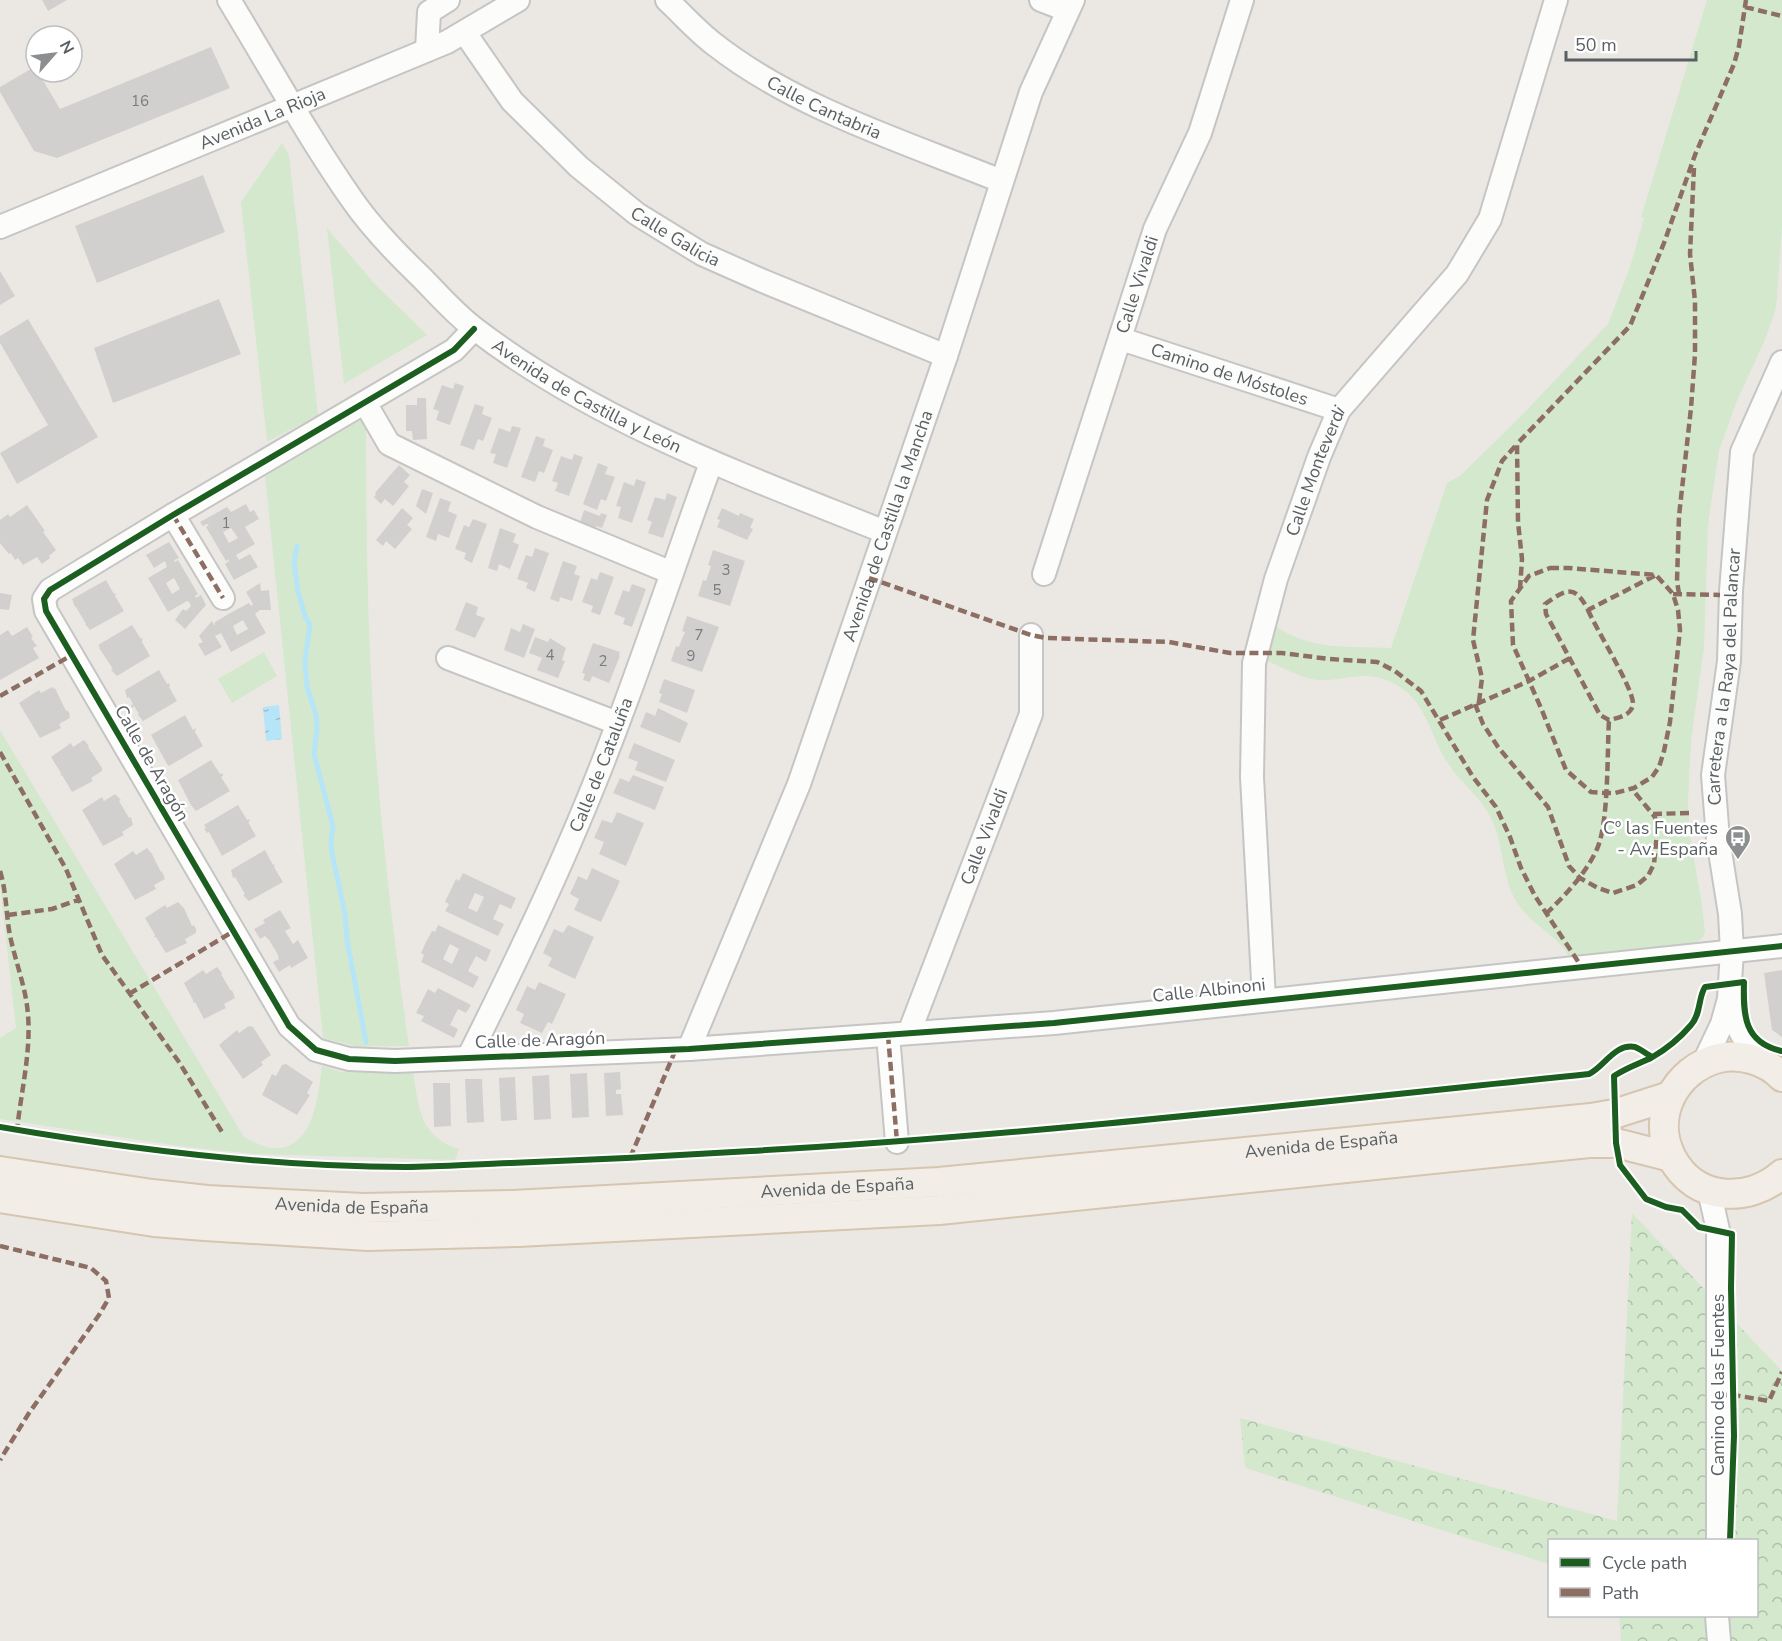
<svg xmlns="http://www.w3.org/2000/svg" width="1782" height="1641" font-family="'Nunito Sans',sans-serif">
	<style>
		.green { fill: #d4e8cd }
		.forest { fill: url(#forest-crowns) }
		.water { fill: url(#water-ripples) }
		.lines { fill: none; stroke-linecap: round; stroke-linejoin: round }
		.stream { stroke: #b6e5f7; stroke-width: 5 }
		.building { fill: #d2d0ce; fill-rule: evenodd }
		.minor-casing { stroke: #c6c5c5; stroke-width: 26 }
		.major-casing { stroke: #d6c5af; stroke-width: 32 }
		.minor { stroke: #fcfcfb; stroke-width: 22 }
		.major { stroke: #f2eee7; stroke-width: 28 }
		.quiet { stroke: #8d6e63; stroke-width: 4.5; stroke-dasharray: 9 4.5; stroke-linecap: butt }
		.cycleway-casing { stroke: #fff; stroke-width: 10 }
		.cycleway { stroke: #1b5e20; stroke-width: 6 }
		.labels { text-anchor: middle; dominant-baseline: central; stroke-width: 5; stroke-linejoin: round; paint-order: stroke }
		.number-label { font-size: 15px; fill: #787c7f }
		.street-label { font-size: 18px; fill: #595f63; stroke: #fff }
		.poi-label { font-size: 18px; fill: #595f63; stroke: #fff; text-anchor: end }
	</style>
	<defs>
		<pattern id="forest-crowns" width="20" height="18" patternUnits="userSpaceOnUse" patternTransform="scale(1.5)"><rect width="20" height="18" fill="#d4e8cd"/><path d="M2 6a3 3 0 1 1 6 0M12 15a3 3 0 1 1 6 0" fill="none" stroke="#afbfaa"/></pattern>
		<pattern id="water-ripples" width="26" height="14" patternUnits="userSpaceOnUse" patternTransform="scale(1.5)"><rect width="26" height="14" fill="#b6e5f7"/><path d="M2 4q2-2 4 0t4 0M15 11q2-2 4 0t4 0" fill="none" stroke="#97bdcc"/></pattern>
	</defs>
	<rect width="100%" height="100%" fill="#ebe8e4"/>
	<path class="green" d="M1707 0H1782V227L1777 297 1775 312 1764 342 1736 403 1719 451 1708 525 1704 648 1691 741 1688 801 1690 835 1702 905 1705 932 1703 937 1696 943 1569 956C1556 934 1530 924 1516 901 1502 877 1504 848 1493 823 1483 798 1461 784 1447 762 1428 732 1427 699 1391 682 1363 669 1347 681 1319 680 1302 679 1284 668 1268 661L1269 649 1275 626C1312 651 1348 646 1391 648L1447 483 1461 475 1522 415 1608 324 1630 267 1644 218 1641 217Z
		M282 143 289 155 318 415 267 442 241 202Z
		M327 228 374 283 427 335 344 384Z
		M366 417C366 515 367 613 373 712 380 824 393 935 409 1046H355L323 1038 265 476Z
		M264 652 277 676 232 703 218 679Z
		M0 730 244 1137C252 1141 261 1146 270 1148 314 1153 318 1096 322 1066L342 1072H413C419 1108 419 1136 459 1149L455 1160 256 1154 186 1147 0 1119V1038L16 1028 0 885Z"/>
	<path class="forest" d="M1632 1213 1782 1371V1641H1621L1619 1616H1756V1540H1550L1549 1564 1245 1468 1240 1418 1617 1521Z"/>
	<path class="water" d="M279 705 282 739 266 741 263 707Z"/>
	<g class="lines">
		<path class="stream" d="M297 546 294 563 298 591 305 616 310 625 305 660 307 687 316 715 317 728 314 754 333 826 331 842 332 853 345 914 347 940 366 1042"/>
	</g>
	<path class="building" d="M42 0H67L48 11Z
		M211 47 230 88 57 158 34 151 0 92V87L36 66V72H38L60 109Z
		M203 175 225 232 97 283 75 226Z
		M0 271 15 296 0 305Z
		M219 299 241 354 113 403 94 348Z
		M28 319 98 437 17 484 0 453 48 425 0 343V336Z
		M455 383 464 386 450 425 436 420 439 411 433 409 442 385 453 389Z
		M417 398H426L427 439 413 440 412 431H406V405H417Z
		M475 404 484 407 482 414 492 418 483 441 478 439 474 450 460 445Z
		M512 426 521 428 507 468 493 463 496 454 490 453 499 428 510 432Z
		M536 436 545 439 543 446 553 450 544 473 539 471 535 482 521 477Z
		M574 454 583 457 569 496 555 491 558 483 552 481 561 456 572 460Z
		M598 463 608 467 605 474 615 477 606 501 601 499 597 510 583 504Z
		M399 465 410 475 404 482 409 486 393 506 385 499 381 504 374 497 376 494 375 493Z
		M636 479 646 482 632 523 618 518 621 507 616 506 624 482 634 486Z
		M422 489 433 493 426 514 416 506Z
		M667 493 677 497 663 538 648 533 652 522 647 520 655 497 665 500Z
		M440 498 451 502 448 511 457 515 449 538 438 534 436 541 426 537Z
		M246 504 250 512 254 510 259 519 245 527 255 544 236 555 239 560 250 554 258 567 234 580 225 564 229 561V559L226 561 206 527 209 525 207 524 203 526 200 522 227 507 231 512ZM231 528 238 538 229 543 223 532Z
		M27 505 45 531 43 532 56 550 49 556 50 558 42 564 37 557 23 565 18 558 15 560 11 553 9 554 0 543V520L8 514 10 517Z
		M402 508 413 518 407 525 412 529 395 549 386 541 383 546 376 540Z
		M722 508 739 516 740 513 754 519 750 528 753 529 747 540 717 527 720 520 717 519Z
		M584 510 600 516 601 513 607 515 602 528 596 526 595 528 580 523Z
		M473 519 487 524 472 563 464 559 466 553 455 549 464 525 469 527Z
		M500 528 516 534 513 542 519 545 510 569 499 564 497 571 488 568Z
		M169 542 179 558 174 560 175 562 178 560 198 594 195 596 196 598 201 595 206 605 185 629 175 620 183 609 186 611 191 606 189 602 187 601 168 612 148 578 167 567 165 561 154 568 146 555ZM174 578 180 589 172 594 166 583Z
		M535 548 549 553 535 592 526 588 528 583 517 579 526 555 532 557Z
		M713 550 745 561 730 606 698 596 703 580 706 581 711 566 708 565Z
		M563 561 577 566 574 574 580 576 572 601 560 597 559 602 550 599Z
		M600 572 614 577 600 615 591 612 593 606 582 602 591 578 597 580Z
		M106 580 114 594 116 593 115 596 124 611 90 630 85 624H86L76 607H75L72 599Z
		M260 583 261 591 269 590 271 610H260L255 614 266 633 231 652 221 633 215 636 222 647 205 656 198 644 203 642 199 636 212 621 215 626V622L232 612 249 603 251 606 253 604 246 592ZM243 620 248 629 237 635 233 626Z
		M632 584 646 589 632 627 623 624 625 618 614 614 623 590 629 592Z
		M0 593 12 595 9 610 0 609Z
		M466 602 478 607 476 615 485 618 475 638 455 630Z
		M687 616 719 627 702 672 671 661 676 646 679 647 682 639 685 632 682 631Z
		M523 624 535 629 524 658 504 650 511 628 520 632Z
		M132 625 141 639 143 638 142 642 150 656 117 676 111 670 113 669 99 648 100 647 98 645Z
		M27 627 33 637 31 638 37 646 33 648 39 658 0 680V635L8 630 12 636Z
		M535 637 548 642 550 638 566 648 562 660 565 661 558 678 537 670 542 658 529 653Z
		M593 643 620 652 619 655 620 656 609 683 592 676 590 682 583 680 585 674 582 673Z
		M159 670 167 684 169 683 170 686 169 687 177 701 143 721 138 715 139 714 134 706 132 708 131 706 133 704 129 697 127 698 125 690Z
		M664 679 695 690 687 713 659 702 662 694 659 693Z
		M52 687 54 689 55 688 66 711 67 710 70 714 69 715 70 718 59 724 61 728 40 738 19 703 39 690 41 693Z
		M658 708 688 723 680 743 640 727 646 712 655 716Z
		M185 715 193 730 196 728 195 732 203 746 169 766 167 764 151 735Z
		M84 740 89 746 88 747 102 768V771L91 778 93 781 72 792 62 775 60 776 61 773 51 757 71 743 73 747Z
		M634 743 675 760 666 782 635 770 638 762 628 758Z
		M211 760 220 774 222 773 223 776 221 777 230 791 196 811 191 805 178 780Z
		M633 775 664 787 655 810 613 793 620 778 629 782Z
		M115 794 121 800 119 801 129 818 131 817 133 825 122 832 124 835 103 846 82 810 102 797 104 801Z
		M238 805 247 820 249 819 250 821 248 822 256 836 222 856 209 832 207 833 204 829 206 828 204 825Z
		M617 812 644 823 626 866 599 854 604 842 594 838 602 820 612 823Z
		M147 848 152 854 161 872 162 871 165 879 154 885 156 889 135 900 114 864 133 851 136 855Z
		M265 850 273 865 275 864 274 867 283 882 249 901 243 895 245 894 235 877 233 878 231 870Z
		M592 868 620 881 601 922 574 910 579 899 570 894 578 876 587 880Z
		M463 873 516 898 511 909 500 904 493 919 504 924 498 936 445 911 449 904 445 902 456 879 459 881ZM475 893 484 897 477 912 468 908Z
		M178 902 184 908 192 926 194 925 196 929V933L185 939 187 943 166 953 156 937H154L155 935 145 918 165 905 167 908Z
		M280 910 291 928 285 931 293 944 298 940 308 958 291 968 290 965 279 972 273 962 279 959 277 953 269 940 265 936 260 939 254 929 265 923 263 920Z
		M438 925 491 950 486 962 476 956 468 971 479 977 473 988 421 962 424 955 421 953 426 942 432 931 435 932ZM450 944 459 949 452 964 443 959Z
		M568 925 594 937 575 979 548 966 552 958 543 953 554 929 563 933Z
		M217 967 222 973 221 974 231 991 232 990 235 998 224 1004 226 1008 204 1019 195 1002 193 1003V1000L184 983 203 970 206 974Z
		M1782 970V1037L1772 1030 1764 973Z
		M539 982 566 994 552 1024 548 1022 542 1033 520 1023 524 1014 516 1010 527 986 535 990Z
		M438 988 471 1005 466 1013 458 1009 450 1025 458 1029 454 1038 421 1021 424 1016 416 1013 428 989 435 993Z
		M249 1026 253 1027 271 1055 261 1062 263 1065 243 1079 219 1045 237 1030 239 1033Z
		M286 1064 313 1082 307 1093 310 1095 297 1115 262 1095 272 1074 276 1076 282 1065Z
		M620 1072 621 1089 616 1090V1094H621L623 1115 606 1116 604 1073Z
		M587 1073 589 1117 572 1118 570 1074Z
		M549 1075 551 1119 534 1120 532 1076Z
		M515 1077 517 1120 501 1121 499 1078Z
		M465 1079H482L484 1122 467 1123Z
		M433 1083H450L451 1126 434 1127Z"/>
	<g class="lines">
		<defs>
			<g id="minor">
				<path id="s1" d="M229 0C270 67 308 137 353 201 372 228 396 253 420 276 437 293 455 314 475 329 598 423 743 475 885 532"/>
				<path id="s2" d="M667 0C683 15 697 31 714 44 795 108 905 142 1001 181"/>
				<path d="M1041 0 1067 10"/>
				<path id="s3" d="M465 33 512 101 579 167 637 214 702 254 763 281 946 356"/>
				<path d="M427 50 429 12 448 0"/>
				<path id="s4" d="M0 227 447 42 518 0"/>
				<path d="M474 329 454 350 173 515 50 590 44 599 46 611 289 1026 316 1050 349 1059 395 1061 689 1049 1054 1023 1782 946"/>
				<path id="s5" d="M1121 339 1339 410"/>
				<path d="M371 413 389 444 537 517 672 573"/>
				<path d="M173 515 223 598"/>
				<path id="s6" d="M1044 574 1155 229 1200 133 1242 0"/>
				<path d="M448 658 617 723"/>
				<path id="s7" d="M1264 999 1252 777 1254 663 1276 579 1319 457 1339 410 1457 274 1490 219 1556 0"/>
				<path d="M1729 999 1740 1031 1758 1061"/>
				<path id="s8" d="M909 1033 1031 714V635"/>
				<path d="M888 1035 897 1142"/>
				<path id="s9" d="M689 1049 799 784 946 356 1031 92 1073 0"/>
				<path id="s10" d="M468 1058C506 982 543 906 576 828 627 709 667 584 711 463"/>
				<path id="s11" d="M1704 1062 1722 1024 1729 999 1732 951 1730 914 1718 839 1713 775 1729 661 1731 591 1742 452 1782 362"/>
				<path d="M1709 1190 1718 1230V1540"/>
				<path d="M1717 1616 1719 1641"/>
			</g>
			<g id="major">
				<path d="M1782 1077C1767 1061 1741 1053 1719 1058 1675 1069 1650 1117 1672 1158 1695 1201 1748 1204 1782 1174"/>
				<path id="s12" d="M0 1171 152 1194 207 1200 363 1208 513 1205 939 1182 1591 1118 1614 1114 1670 1096"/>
				<path d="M0 1198 154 1222 205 1226 368 1236 518 1232 939 1210 1589 1143H1616L1671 1157"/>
			</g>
		</defs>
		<use href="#minor" class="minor-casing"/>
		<use href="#major" class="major-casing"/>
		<use href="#minor" class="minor"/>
		<use href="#major" class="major"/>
		<path class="quiet" d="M1745 7 1782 16
			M173 515 223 598
			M1550 568H1568L1656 575 1673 594 1678 610 1680 630 1670 722 1664 751 1659 767 1652 777 1634 788 1615 793H1605L1591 792 1566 770 1541 708 1513 645 1511 601 1529 576Z
			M869 578 1031 635 1046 638 1169 642 1230 653H1282L1329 659 1377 662 1395 671 1421 691 1473 777 1496 807 1510 837 1521 868 1535 896 1581 966
			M1520 589 1522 559 1518 522 1517 444 1630 326 1664 243 1695 155 1734 64 1739 46 1746 0
			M1673 594 1720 595
			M1679 594 1677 581 1679 516 1691 408 1695 354V301L1690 254 1694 167
			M1588 610C1597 631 1632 686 1633 703 1633 715 1618 718 1609 720L1600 715 1546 614 1545 604C1566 589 1575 584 1588 610L1656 575
			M0 696 72 655
			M1479 702 1482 678 1473 640 1487 500 1502 461 1517 444
			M1475 704 1483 724 1498 747 1548 807 1569 866 1580 878 1598 888 1613 893 1637 885 1648 876 1654 864 1657 833 1655 817 1632 789
			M1440 720 1529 681 1570 658
			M0 752 66 869 102 955 179 1062 222 1132
			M1653 814 1689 813
			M0 871C6 890 6 910 9 930 14 959 26 986 28 1015 31 1053 21 1092 17 1130
			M1546 914C1566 894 1585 875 1597 849 1609 822 1607 752 1609 720
			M8 915 52 909 78 900
			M129 994 234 931
			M888 1035 897 1142
			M630 1158 676 1049
			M0 1246 91 1268 106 1281 109 1298 99 1315 29 1413 0 1460
			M1718 1395H1734L1769 1401 1782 1372"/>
		<defs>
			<path id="cycleway" d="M474 329 454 350 173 515 50 590 44 599 46 611 289 1026 316 1050 349 1059 395 1061 689 1049 1054 1023 1782 946
				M0 1127C134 1150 270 1167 406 1167 441 1167 476 1164 511 1163 591 1160 671 1156 751 1151 1031 1135 1310 1103 1589 1074 1604 1067 1615 1043 1635 1047 1640 1049 1647 1054 1652 1057
				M1730 1540 1734 1436 1731 1288 1732 1234 1699 1227 1682 1210 1666 1207 1646 1199 1620 1165 1616 1143 1614 1076C1626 1068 1638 1064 1651 1058 1665 1050 1680 1038 1691 1025 1701 1014 1698 998 1705 987L1744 982C1743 1015 1744 1043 1782 1051"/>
		</defs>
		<use href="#cycleway" class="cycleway-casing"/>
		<use href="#cycleway" class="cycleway"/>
	</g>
	<defs>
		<symbol id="bus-pin" viewBox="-11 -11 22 30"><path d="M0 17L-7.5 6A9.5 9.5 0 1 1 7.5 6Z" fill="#8c8f90" stroke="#fff"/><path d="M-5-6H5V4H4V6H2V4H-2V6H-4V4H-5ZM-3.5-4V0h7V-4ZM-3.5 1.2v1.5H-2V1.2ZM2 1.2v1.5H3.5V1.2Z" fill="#fff"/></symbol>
	</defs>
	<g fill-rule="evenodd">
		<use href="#bus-pin" x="1723" y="823" width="30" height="40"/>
	</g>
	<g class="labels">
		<g class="number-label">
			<text x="140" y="101">16</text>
			<text x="226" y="523">1</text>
			<text x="726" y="570">3</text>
			<text x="717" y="590">5</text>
			<text x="699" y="635">7</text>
			<text x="550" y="655">4</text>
			<text x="691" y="656">9</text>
			<text x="603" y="661">2</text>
		</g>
		<g class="street-label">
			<text stroke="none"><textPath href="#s2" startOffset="192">Calle Cantabria</textPath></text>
			<text stroke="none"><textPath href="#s4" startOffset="284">Avenida La Rioja</textPath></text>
			<text stroke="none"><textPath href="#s3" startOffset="296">Calle Galicia</textPath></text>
			<text stroke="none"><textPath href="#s6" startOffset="304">Calle Vivaldi</textPath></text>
			<text stroke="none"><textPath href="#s5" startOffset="114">Camino de Móstoles</textPath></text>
			<text stroke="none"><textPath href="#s1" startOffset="544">Avenida de Castilla y León</textPath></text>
			<text stroke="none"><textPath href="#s7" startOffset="538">Calle Monteverdi</textPath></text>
			<text stroke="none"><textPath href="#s9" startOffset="560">Avenida de Castilla la Mancha</textPath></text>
			<text stroke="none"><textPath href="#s11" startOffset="392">Carretera a la Raya del Palancar</textPath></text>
			<text transform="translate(152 763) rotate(60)">Calle de Aragón</text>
			<text stroke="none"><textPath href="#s10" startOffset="322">Calle de Cataluña</textPath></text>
			<text stroke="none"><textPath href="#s8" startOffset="210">Calle Vivaldi</textPath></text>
			<text transform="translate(1209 990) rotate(-6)">Calle Albinoni</text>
			<text transform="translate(540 1040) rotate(-2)">Calle de Aragón</text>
			<text stroke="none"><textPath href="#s12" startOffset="1326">Avenida de España</textPath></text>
			<text stroke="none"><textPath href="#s12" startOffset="840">Avenida de España</textPath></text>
			<text stroke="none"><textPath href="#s12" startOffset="354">Avenida de España</textPath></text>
			<text transform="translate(1718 1385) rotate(-90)">Camino de las Fuentes</text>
		</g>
		<g class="poi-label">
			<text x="1718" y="828">Cº las Fuentes<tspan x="1718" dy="21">- Av. España</tspan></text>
		</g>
	</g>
	<rect x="1548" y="1539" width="210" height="78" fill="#ffffff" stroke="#bdbfc1" stroke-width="1.5"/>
	<rect x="1560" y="1558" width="30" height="9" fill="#1b5e20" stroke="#bdbfc1" stroke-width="1.5"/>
	<text x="1602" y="1569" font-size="18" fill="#595f63">Cycle path</text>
	<rect x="1560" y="1588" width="30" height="9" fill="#8d6e63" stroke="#bdbfc1" stroke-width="1.5"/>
	<text x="1602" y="1599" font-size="18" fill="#595f63">Path</text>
	<g transform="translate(54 54) rotate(62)"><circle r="28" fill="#ffffff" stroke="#bdbfc1" stroke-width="1.5"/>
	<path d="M0-4.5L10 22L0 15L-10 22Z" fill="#8c8f90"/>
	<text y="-9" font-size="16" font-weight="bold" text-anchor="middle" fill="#595f63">N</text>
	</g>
	<path d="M1566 51v9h130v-9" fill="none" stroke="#595f63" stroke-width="3"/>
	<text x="1575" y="51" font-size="18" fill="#595f63" stroke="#ffffff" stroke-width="4.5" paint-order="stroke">50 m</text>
</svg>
